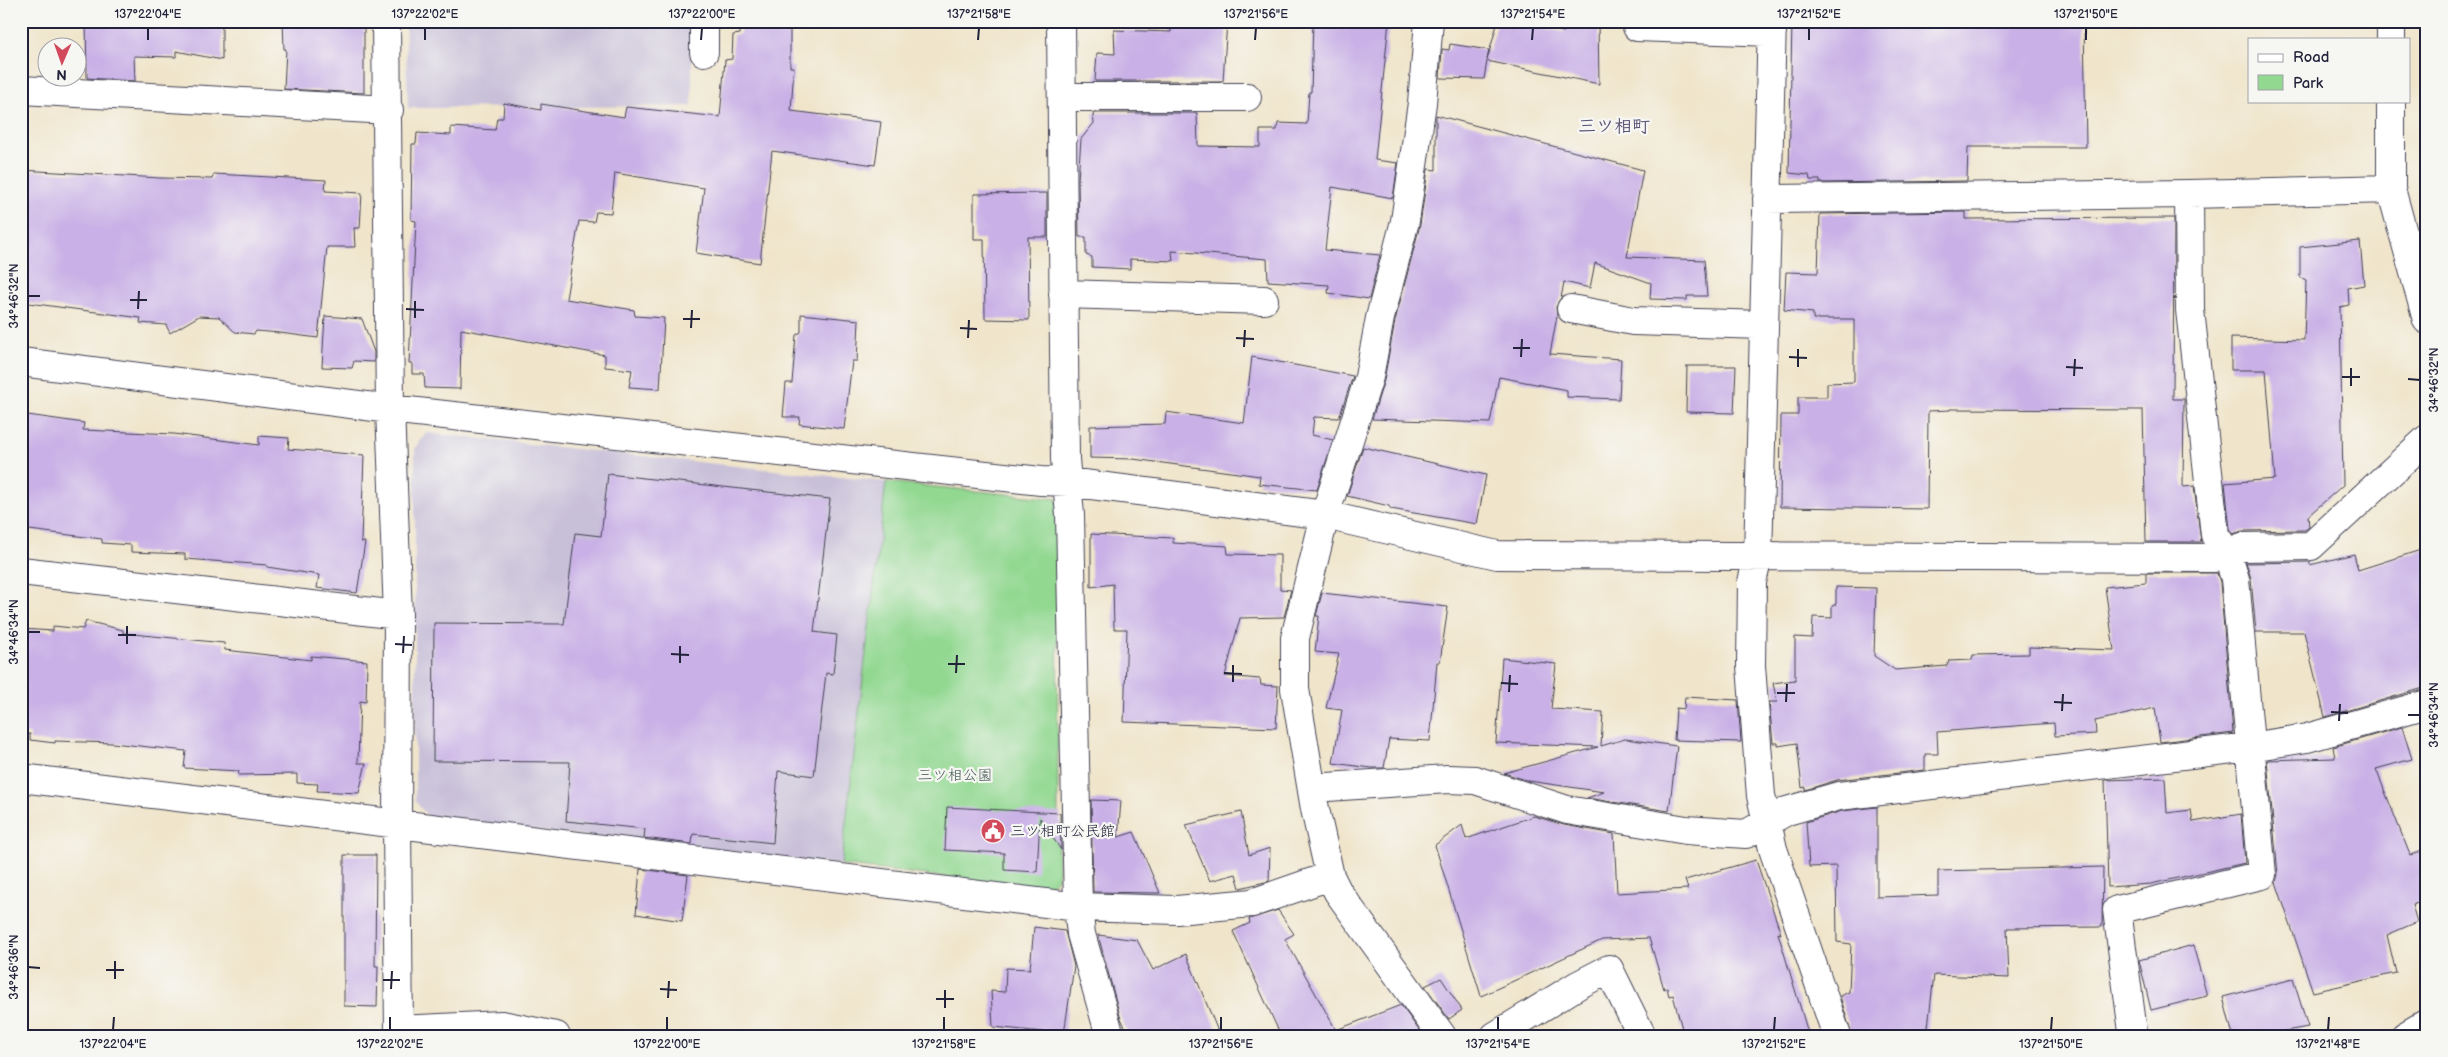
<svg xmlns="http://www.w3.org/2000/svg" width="2448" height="1057" font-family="'Balsamiq Sans','Klee One',sans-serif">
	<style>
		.industrial { fill: #c8bfd8 }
		.green { fill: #92d891; stroke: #5a7d66 }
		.building { fill: #c9b0e6 }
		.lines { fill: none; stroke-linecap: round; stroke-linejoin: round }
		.minor-casing { stroke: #413f51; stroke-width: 30 }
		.minor { stroke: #fff; stroke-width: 28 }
		.ticks { fill: none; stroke: #22223b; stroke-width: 2 }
		.labels { text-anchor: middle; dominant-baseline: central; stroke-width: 4.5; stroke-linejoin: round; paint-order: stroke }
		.park-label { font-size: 15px; fill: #445955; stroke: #f6f6f2 }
		.poi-label { font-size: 15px; fill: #22223b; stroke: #f6f6f2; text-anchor: start }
		.quarter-label { font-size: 18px; font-weight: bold; fill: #5c5477; stroke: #f6f6f2 }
		.neatline { fill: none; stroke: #22223b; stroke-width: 2 }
		.ticks-label { font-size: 12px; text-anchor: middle; fill: #22223b }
	</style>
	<rect width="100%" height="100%" fill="#f6f6f2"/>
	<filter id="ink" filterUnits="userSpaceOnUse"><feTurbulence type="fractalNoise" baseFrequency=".02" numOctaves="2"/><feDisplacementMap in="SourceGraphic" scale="10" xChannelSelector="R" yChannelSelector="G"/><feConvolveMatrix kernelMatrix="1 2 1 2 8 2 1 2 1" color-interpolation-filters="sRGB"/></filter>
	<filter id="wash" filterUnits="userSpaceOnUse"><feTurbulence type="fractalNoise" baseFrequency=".0096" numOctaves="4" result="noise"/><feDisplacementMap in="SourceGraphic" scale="20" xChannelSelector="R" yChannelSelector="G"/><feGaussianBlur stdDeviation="1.12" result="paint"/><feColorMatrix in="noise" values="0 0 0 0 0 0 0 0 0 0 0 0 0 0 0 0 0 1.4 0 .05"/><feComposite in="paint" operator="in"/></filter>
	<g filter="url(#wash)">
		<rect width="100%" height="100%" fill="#f0e5cb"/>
		<path class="industrial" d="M405 21H692V106L408 108Z
			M426 433 886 482 841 865 429 818 415 801V448Z"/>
		<path class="green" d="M886 482 1057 499 1058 878 1047 889 841 865Z"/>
		<g id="blocks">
			<path class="building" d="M86 21H222V60L176 51V57L134 56 135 81 87 78Z
				M283 21H364V93L284 89 286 49H284Z
				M741 21H790V67H794L791 111 881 122 875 165 772 151 760 263 696 253 704 188 615 173 611 213 596 212 594 222 579 221 566 299 634 310 635 316 664 318 660 389 629 387 632 370 605 367V355L461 329 460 389 425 388 424 374H412V363H409L416 221 411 220 412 144H416L417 133 451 135V127L495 130 497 118H503L504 103 541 110V104L624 117 626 107 720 117 725 60 732 59 733 35 740 34Z
				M1171 21H1227L1223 81H1095L1097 53 1115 54 1114 30 1171 32Z
				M1313 21H1389L1375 160 1398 163 1393 198 1332 187 1325 250 1380 255 1369 299 1328 293 1329 285 1268 281 1267 259 1172 251 1173 261 1130 259V269L1092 267V257L1086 255V237H1079L1078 180 1081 139 1094 123 1093 113H1197L1198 146 1260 147V130H1277L1278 123 1307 124 1309 92H1311Z
				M1498 21H1510L1564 32V21H1598L1599 84 1487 61 1484 79 1440 78 1442 49 1449 50 1450 44 1489 50 1487 60Z
				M1792 21H2084L2086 147H1968L1967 181 1820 183V180H1810L1809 175 1789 173Z
				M1436 115 1643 170 1627 257 1704 260 1707 296H1687V300L1650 299 1651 283 1595 263 1590 288 1564 282 1561 298 1556 307 1557 316 1550 354 1621 359 1619 399 1567 397V390L1499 377 1490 423 1372 419 1384 380 1395 321 1420 225 1428 169 1436 170Z
				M21 170 160 178 212 179 214 174 326 180 325 191 362 193 360 228H354L355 247H327L318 338 280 333 256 331 254 334 235 332 219 317 199 316 170 333 166 325 140 323 141 318 21 302Z
				M1047 193V237H1028L1029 320 985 319 984 239H974V194Z
				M1966 212V219L2174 218 2173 399H2184L2183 487 2194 486 2201 542H2146L2143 410 1950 409V410L1928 411 1927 509 1780 507 1781 415H1798V397H1827V383L1854 382V319H1813V313L1784 310 1786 272 1818 273 1820 214Z
				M2360 241 2364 285 2348 288 2349 305 2340 307 2343 485 2308 516 2309 527 2305 530 2242 531 2233 534 2230 530 2225 483 2275 479 2266 370H2231V338L2304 340 2306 280 2300 277V247Z
				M801 314 859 320 857 361H852L844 429 799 424 800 417H783L786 383H792L796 335 801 332Z
				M325 316 362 319 374 352V362L354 361 352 368 322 367Z
				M1252 357 1353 376 1339 418 1314 417 1312 435 1333 440 1317 490 1259 484 1260 476 1133 459 1090 458V426L1165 424 1166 412 1244 423Z
				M1687 366H1736L1734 413 1686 412Z
				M21 414 84 423 83 430 174 434 259 445V436L289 438 288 449 364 455 361 542H365L357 593 317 588 319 575 267 567V565L185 559V554L131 552V545L102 543V539L21 529Z
				M1363 447 1486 475 1477 524 1391 509 1389 506 1347 496Z
				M608 474 830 499 814 632 837 635 833 674 826 673 814 776 778 771 773 843 693 834 692 844 644 838 645 829 566 821 570 762 433 761 434 623 564 624 575 533 601 536Z
				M1091 534 1173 538V543L1227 546 1228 554 1280 555V589L1291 590 1284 617 1240 618 1225 676 1260 679 1261 685 1278 686 1276 728 1124 722 1127 629H1114L1113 584 1091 587Z
				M2427 548V687L2325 717 2304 632H2256L2251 578 2246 563 2310 562V565L2354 554 2358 570Z
				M2146 573H2217L2220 582 2233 733 2160 742 2155 708 2095 721 2096 734 2055 736 2054 723 1937 732 1938 754H1925V770L1837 780 1805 790V787L1802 788 1797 743 1778 746V743H1773L1769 702H1777L1773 683 1795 680V637L1812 638 1813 617 1832 618V606L1836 604V587L1876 588 1874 656 1895 670 1947 666 1949 661 1972 660 1973 655 2029 654V647L2114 650 2105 587 2146 583Z
				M1322 593 1448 607 1440 662H1437L1430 741 1389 739 1384 768H1372L1333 763 1342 710 1326 708 1339 654 1315 652 1319 616H1316Z
				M86 621 123 630V633L224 643 225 650 311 660V656L367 661 366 702 360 701 358 763H366L359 793 317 791 318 784 297 783V774L238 775 239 771 184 768 186 751 112 743 55 741V743L30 740V734L21 733V629L53 631V626L83 629Z
				M1502 658 1556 664 1551 709 1603 712 1601 746 1625 739 1677 746 1669 811 1587 798 1604 792 1529 781 1504 773 1598 747 1496 743Z
				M1685 697 1738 700 1741 742 1674 740 1676 708 1684 709Z
				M2402 727 2412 759 2376 769 2410 855 2427 849V900L2412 905 2417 922 2387 935 2396 973 2313 992 2276 882 2278 874 2267 760 2335 758 2333 747Z
				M2165 778 2167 813 2191 810 2193 822 2241 814 2245 863 2151 884 2108 887 2105 780Z
				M1091 800 1121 801 1118 837 1134 832 1160 893 1093 892Z
				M947 807 1060 813 1061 850 1040 818 1037 872 1004 870V853L945 850Z
				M1877 807V897L1938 895V871L2103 867 2102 927 2007 928 2009 978 1934 975 1927 1036H1852L1840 996 1849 992 1851 944 1837 942 1836 866 1809 867 1806 822 1842 811Z
				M1241 812 1249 855 1270 848 1269 881 1240 888 1236 874 1210 881 1186 825Z
				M1534 816 1564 825 1614 834 1617 893 1688 889 1685 880 1756 860 1781 934 1778 933 1809 1036H1684L1673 995 1669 996 1667 988 1664 989 1649 938 1602 940 1481 996 1435 845 1462 825 1466 839Z
				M344 855H376L375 966H378L377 1007 344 1006Z
				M640 869 688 875 682 921 636 914Z
				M1278 910 1294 934 1285 939 1336 1030 1401 1005 1423 1036H1281L1233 931 1250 923 1249 919Z
				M1034 927 1065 931 1074 966 1064 1034 993 1027 991 991 1005 992 1006 968 1030 969Z
				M1098 935 1137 940 1153 970 1186 954 1220 1036H1129L1120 1016Z
				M2193 945 2207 996 2151 1010 2139 960Z
				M1441 978 1462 1010 1449 1019 1425 986Z
				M2293 979 2308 1027 2257 1036H2233L2223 997Z"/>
		</g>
	</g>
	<g filter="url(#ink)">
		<use href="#blocks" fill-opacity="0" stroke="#413f51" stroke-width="1"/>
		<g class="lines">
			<defs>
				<path id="minor" d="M386 21 390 409 398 615 397 825 399 1036
					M704 21V52
					M1061 21 1065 459 1070 515 1078 907 1081 934 1110 1036
					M1772 21 1758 557 1752 582 1751 666 1761 796 1773 849 1837 1036
					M2391 21V39
					M1637 27 1772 32
					M21 90 389 110
					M1062 97H1247
					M2391 101V189L2427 320
					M1767 199 2189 194 2391 189
					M1063 294 1264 300
					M1571 309 1633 321 1764 325
					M21 362 390 409 1041 481 1068 482 1325 515 1497 555 2214 558 2242 547 2311 546 2427 439
					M21 571 398 615
					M21 778 1078 907 1177 910 1252 903 1330 876 1315 809 1295 689V638L1325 515 1369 377 1380 318 1405 221 1422 103 1429 21
					M1312 788 1448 779 1475 780 1567 810 1686 830 1746 834 1787 811 1839 796 2250 747 2307 738 2427 704
					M1330 876 1338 892 1442 1036
					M399 1030 502 1025 556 1036
					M2133 1032 2117 910 2262 875 2235 579 2227 553 2215 535 2190 310 2189 194
					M1495 1036 1578 985 1609 969 1642 1036
					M2405 1036 2427 1023"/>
			</defs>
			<use href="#minor" class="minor-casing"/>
			<use href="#minor" class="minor"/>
		</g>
	</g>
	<path class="ticks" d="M148 40V28M425 40V28M701 40 702 28M978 40 979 28M1255 40 1256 28M1532 40 1533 28M1809 40V28M2086 40V28M28 296H40M130 300H147M138 309 139 291M406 309 424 310M415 318V301M683 319H700M691 328 692 310M960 328 977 329M968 338 969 320M1236 338 1254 339M1244 347 1245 330M1513 348H1530M1521 357 1522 339M1789 357 1807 358M1798 367V349M2066 367 2083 368M2074 376 2075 359M2342 377H2360M2408 379 2420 380M2351 386V368M28 632H40M118 635H136M127 644V626M395 644 412 645M403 653 404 636M671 654 689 655M680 663V646M948 664H965M956 673 957 655M1224 673 1242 674M1233 682V665M1501 683 1518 684M1509 692 1510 675M1777 693H1795M1786 702 1787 684M2054 702 2072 703M2062 711 2063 694M2331 712 2348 713M2408 715H2420M2339 721 2340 704M28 967 40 968M106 970H124M115 979V961M383 980H400M391 989 392 971M660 989 677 990M668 998 669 981M936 999H954M945 1008V990M113 1030 114 1017M390 1030V1017M667 1030V1017M944 1030V1017M1221 1030V1017M1498 1030V1017M1774 1030 1775 1017M2051 1030 2052 1017M2328 1030 2329 1017"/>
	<defs>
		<symbol id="civic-disc" viewBox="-11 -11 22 22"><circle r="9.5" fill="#d1495b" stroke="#f6f6f2"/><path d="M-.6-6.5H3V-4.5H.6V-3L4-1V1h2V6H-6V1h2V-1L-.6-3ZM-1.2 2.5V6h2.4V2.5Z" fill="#fff"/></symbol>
	</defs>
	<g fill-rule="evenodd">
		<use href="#civic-disc" x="979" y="817" width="28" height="28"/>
	</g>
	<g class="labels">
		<g class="park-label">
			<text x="955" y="775">三ツ相公園</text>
		</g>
		<g class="poi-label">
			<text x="1010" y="831">三ツ相町公民館</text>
		</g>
		<g class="quarter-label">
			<text x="1614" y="126">三ツ相町</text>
		</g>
	</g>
	<rect width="2448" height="1057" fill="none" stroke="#f6f6f2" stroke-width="55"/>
	<rect x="2248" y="38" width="162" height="65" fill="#f6f6f2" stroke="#a1a1a9"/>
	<rect x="2258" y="54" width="25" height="8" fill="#ffffff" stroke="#a1a1a9"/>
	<text x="2293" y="62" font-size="15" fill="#22223b">Road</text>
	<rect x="2258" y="75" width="25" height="15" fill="#92d891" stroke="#a1a1a9"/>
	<text x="2293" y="88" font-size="15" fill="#22223b">Park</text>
	<g transform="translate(62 62) rotate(182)"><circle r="24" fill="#f6f6f2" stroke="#a1a1a9"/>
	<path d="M0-4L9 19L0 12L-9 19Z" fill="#d1495b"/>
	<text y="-8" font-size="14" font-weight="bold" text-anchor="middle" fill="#22223b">N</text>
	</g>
	<rect x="28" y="28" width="2392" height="1002" class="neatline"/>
	<g class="ticks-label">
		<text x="148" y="18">137°22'04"E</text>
		<text x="425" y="18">137°22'02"E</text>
		<text x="702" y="18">137°22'00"E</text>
		<text x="979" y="18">137°21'58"E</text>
		<text x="1256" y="18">137°21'56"E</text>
		<text x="1533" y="18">137°21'54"E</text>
		<text x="1809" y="18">137°21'52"E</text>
		<text x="2086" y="18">137°21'50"E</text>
		<text transform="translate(14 296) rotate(-90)" y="4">34°46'32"N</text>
		<text transform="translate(2434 380) rotate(-90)" y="4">34°46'32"N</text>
		<text transform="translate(14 632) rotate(-90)" y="4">34°46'34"N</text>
		<text transform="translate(2434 715) rotate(-90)" y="4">34°46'34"N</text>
		<text transform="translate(14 967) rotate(-90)" y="4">34°46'36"N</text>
		<text x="113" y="1048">137°22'04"E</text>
		<text x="390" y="1048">137°22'02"E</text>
		<text x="667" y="1048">137°22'00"E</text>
		<text x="944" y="1048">137°21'58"E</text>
		<text x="1221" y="1048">137°21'56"E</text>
		<text x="1498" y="1048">137°21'54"E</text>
		<text x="1774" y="1048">137°21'52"E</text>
		<text x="2051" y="1048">137°21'50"E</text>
		<text x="2328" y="1048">137°21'48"E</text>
	</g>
</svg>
